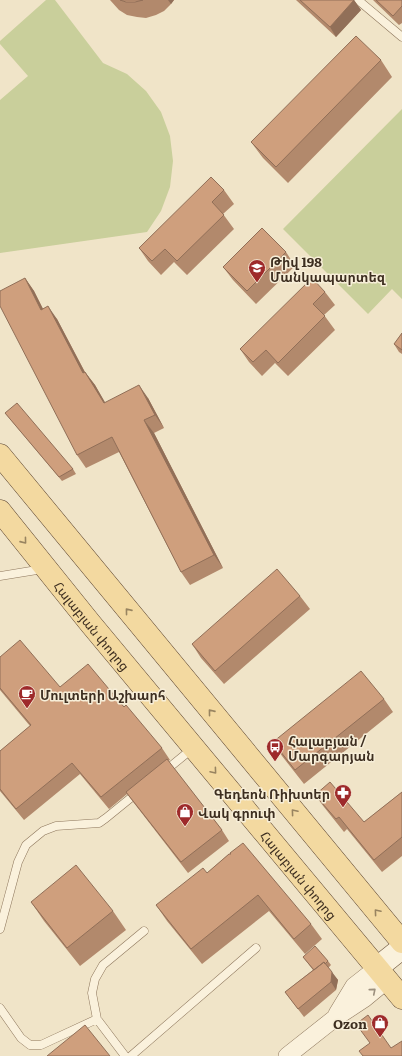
<svg xmlns="http://www.w3.org/2000/svg" width="402" height="1056" font-family="Literata,'Noto Sans Armenian',serif">
	<style>
		.green { fill: #c9cf9b }
		.lines { fill: none; stroke-linecap: round; stroke-linejoin: round }
		.service-casing { stroke: #8d765c; stroke-width: 9 }
		.minor-casing { stroke: #8d765c; stroke-width: 18 }
		.secondary-casing { stroke: #6f573f; stroke-width: 23 }
		.primary-casing { stroke: #5b4430; stroke-width: 23 }
		.service { stroke: #faf1dc; stroke-width: 8 }
		.minor { stroke: #faf1dc; stroke-width: 17 }
		.secondary { stroke: #faf1dc; stroke-width: 22 }
		.primary { stroke: #f3d9a0; stroke-width: 22 }
		.wall { fill: #b2896c }
		.shaded-wall { fill: #916f58 }
		.building { fill: #cf9f7d; stroke: #916f58 }
		.oneway { stroke: #988460 }
		.oneway2 { stroke: #9c907e }
		.labels { text-anchor: middle; dominant-baseline: central; stroke-width: 3; stroke-linejoin: round; paint-order: stroke }
		.poi-label { font-size: 13px; font-weight: bold; fill: #3d2e20; stroke: #f7eed8; text-anchor: start }
		.street-label { font-size: 13px; fill: #3d2e20; stroke: #f7eed8 }
	</style>
	<rect width="100%" height="100%" fill="#f0e4c8"/>
	<path class="green" d="M46 0H55L103 63 127 74 146 91 161 112 170 136 173 161 170 187 161 211 147 232 0 253V100L28 76 0 44V41Z
		M402 109V299L392 289 368 314 283 229Z"/>
	<g class="lines">
		<defs>
			<path id="service" d="M358 0 402 37
				M0 576 43 569
				M165 771 193 748
				M0 929 18 862 26 845 43 831 56 826 99 823 106 818 138 792
				M0 1008 21 1038 30 1045H41L97 1019 125 1056
				M97 1019 92 993 95 979 103 965 144 931
				M131 1056 256 948"/>
			<path id="minor" d="M337 1014 354 986 377 968
				M287 1056 335 1018 364 999 387 980"/>
			<path id="secondary" d="M377 968 402 948"/>
			<g id="primary">
				<path d="M0 455 402 942"/>
				<path id="s1" d="M0 511 90 623 402 998"/>
			</g>
		</defs>
		<use href="#service" class="service-casing"/>
		<use href="#minor" class="minor-casing"/>
		<use href="#secondary" class="secondary-casing"/>
		<use href="#primary" class="primary-casing"/>
		<use href="#service" class="service"/>
		<use href="#minor" class="minor"/>
		<use href="#secondary" class="secondary"/>
		<use href="#primary" class="primary"/>
	</g>
	<path class="wall" d="M110 0H174L171 4 164 11 156 15 146 18 137 17 127 15 119 10Z
		M296 0H354L361 10 336 37Z
		M373 0H402V23L399 25Z
		M381 60 392 77 288 183 263 158 251 142Z
		M224 190 234 204 223 214 234 229 187 275 174 262 161 275 148 261 139 248Z
		M286 252 295 266 256 304 233 280 223 267Z
		M25 278 34 291 43 309 57 319 85 372 95 385 105 403 148 398 164 428 154 433 223 568 190 585 181 572 119 452 86 468 77 455Z
		M325 292 335 305 324 315 335 330 288 376 275 363 262 376 249 362 240 349Z
		M402 333V354L399 352 394 344Z
		M5 413 73 469 76 474 62 481Z
		M300 596 310 609 224 684 201 658 192 644Z
		M0 657 60 687 124 707 162 748 170 760 168 761 222 830 229 841 188 873 127 794 109 809 80 774 24 820 0 791V751L30 726 0 690Z
		M384 699 393 712 304 784 282 756 273 742Z
		M402 792V856L382 872 347 829 344 832 324 807 315 795 364 822Z
		M229 854 311 924 322 939 305 954 269 911 202 964 167 921 156 905 207 873Z
		M31 902 113 911 126 930 80 966 44 921Z
		M303 957 328 961 331 965 328 968 338 980 336 990 304 1017 285 992 313 970Z"/>
	<path class="shaded-wall" d="M168 0H174L171 4Z
		M354 0 361 10 336 37 330 27Z
		M25 278 34 291 50 323 41 310Z
		M48 306 57 319 92 386 83 373Z
		M85 372 95 385 113 416 104 403Z
		M139 385 148 398 164 428 155 415Z
		M144 420 154 433 223 568 214 555Z
		M332 972 338 980 336 990 331 982Z"/>
	<path class="building" d="M120 0H143L135 2H126Z
		M300 0H354L330 27Z
		M376 0H402V6L393 16Z
		M356 36 381 60 276 167 251 142Z
		M211 177 224 190 212 202 224 215 177 261 165 249 152 261 139 248Z
		M262 228 286 252 247 291 223 267Z
		M25 278 41 310 48 306 83 373 85 372 104 403 139 385 155 415 144 420 214 555 181 572 112 437 77 455 0 306V291Z
		M312 278 325 292 313 304 325 316 278 363 266 350 253 362 240 349Z
		M402 333V350L394 344Z
		M17 403 73 469 59 477 5 413Z
		M277 569 300 596 215 671 192 644Z
		M20 640 60 687 88 664 124 707 126 705 162 748 101 797 72 763 16 809 0 789V751L31 725 0 688V657Z
		M361 671 384 699 295 770 273 742Z
		M167 759 222 830 181 862 126 792Z
		M330 782 364 822 402 792V837L374 860 339 817 336 819 315 795Z
		M243 843 311 924 294 939 258 895 191 949 156 905 203 868 207 873 229 854H231L230 853Z
		M76 865 113 911 67 948 31 902Z
		M315 946 328 961 325 964 324 962 314 970 303 957Z
		M324 962 332 972 331 982 298 1009 285 992Z
		M368 1015 391 1048 402 1041V1056H363L359 1051 370 1043 356 1024Z
		M85 1025 110 1056H47Z"/>
	<defs><path id="oneway-chevron" d="M-2-3.5L2.5 0L-2 3.5" fill="none" stroke-width="1.6" stroke-linecap="round" stroke-linejoin="round"/></defs>
	<g class="oneway">
		<use href="#oneway-chevron" transform="translate(24 541) rotate(51)"/>
		<use href="#oneway-chevron" transform="translate(128 611) rotate(-129)"/>
		<use href="#oneway-chevron" transform="translate(211 712) rotate(-129)"/>
		<use href="#oneway-chevron" transform="translate(214 771) rotate(50)"/>
		<use href="#oneway-chevron" transform="translate(294 812) rotate(-130)"/>
		<use href="#oneway-chevron" transform="translate(377 912) rotate(-130)"/>
	</g>
	<use class="oneway2" href="#oneway-chevron" transform="translate(373 991) rotate(-40)"/>
	<defs>
		<symbol id="school-pin" viewBox="-11 -11 22 30"><path d="M0 17L-7.5 6A9.5 9.5 0 1 1 7.5 6Z" fill="#9e2a2b" stroke="#f7eed8"/><path d="M0-5L7-2L0 1L-7-2ZM-4 1L0 2.5L4 1V4Q0 6-4 4Z" fill="#fff"/></symbol>
		<symbol id="cafe-pin" viewBox="-11 -11 22 30"><path d="M0 17L-7.5 6A9.5 9.5 0 1 1 7.5 6Z" fill="#9e2a2b" stroke="#f7eed8"/><path d="M-5.5-4.5H6V0H3Q3 3.5 0 3.5H-2.5Q-5.5 3.5-5.5 0ZM3-3.2v2h1.7v-2ZM-6 4.5H4V6H-6Z" fill="#fff"/></symbol>
		<symbol id="bus-pin" viewBox="-11 -11 22 30"><path d="M0 17L-7.5 6A9.5 9.5 0 1 1 7.5 6Z" fill="#9e2a2b" stroke="#f7eed8"/><path d="M-5-6H5V4H4V6H2V4H-2V6H-4V4H-5ZM-3.5-4V0h7V-4ZM-3.5 1.2v1.5H-2V1.2ZM2 1.2v1.5H3.5V1.2Z" fill="#fff"/></symbol>
		<symbol id="pharmacy-pin" viewBox="-11 -11 22 30"><path d="M0 17L-7.5 6A9.5 9.5 0 1 1 7.5 6Z" fill="#9e2a2b" stroke="#f7eed8"/><path d="M-2-6h4v4h4v4h-4v4h-4v-4h-4v-4h4Z" fill="#fff"/></symbol>
		<symbol id="shop-pin" viewBox="-11 -11 22 30"><path d="M0 17L-7.5 6A9.5 9.5 0 1 1 7.5 6Z" fill="#9e2a2b" stroke="#f7eed8"/><path d="M-5-2.5h2.3a2.7 3.5 0 0 1 5.4 0H5L5.5 6h-11ZM-1.5-2.5h3a1.5 2.3 0 0 0-3 0Z" fill="#fff"/></symbol>
	</defs>
	<g fill-rule="evenodd">
		<use href="#school-pin" x="247" y="258" width="20" height="27"/>
		<use href="#cafe-pin" x="17" y="684" width="20" height="27"/>
		<use href="#bus-pin" x="265" y="737" width="20" height="27"/>
		<use href="#pharmacy-pin" x="333" y="783" width="20" height="27"/>
		<use href="#shop-pin" x="175" y="802" width="20" height="27"/>
		<use href="#shop-pin" x="370" y="1013" width="20" height="27"/>
	</g>
	<g class="labels">
		<g class="poi-label">
			<text x="270" y="261">Թիվ 198<tspan x="270" dy="15">Մանկապարտեզ</tspan></text>
			<text x="40" y="694">Մուլտերի Աշխարհ</text>
			<text x="288" y="740">Հալաբյան /<tspan x="288" dy="15">Մարգարյան</tspan></text>
			<text x="330" y="793" text-anchor="end">Գեդեոն Ռիխտեր</text>
			<text x="198" y="812">Վակ գրուփ</text>
			<text x="367" y="1023" text-anchor="end">Ozon</text>
		</g>
		<g class="street-label">
			<text stroke="none"><textPath href="#s1" startOffset="147">Հալաբյան փողոց</textPath></text>
			<text stroke="none"><textPath href="#s1" startOffset="471">Հալաբյան փողոց</textPath></text>
		</g>
	</g>
</svg>
